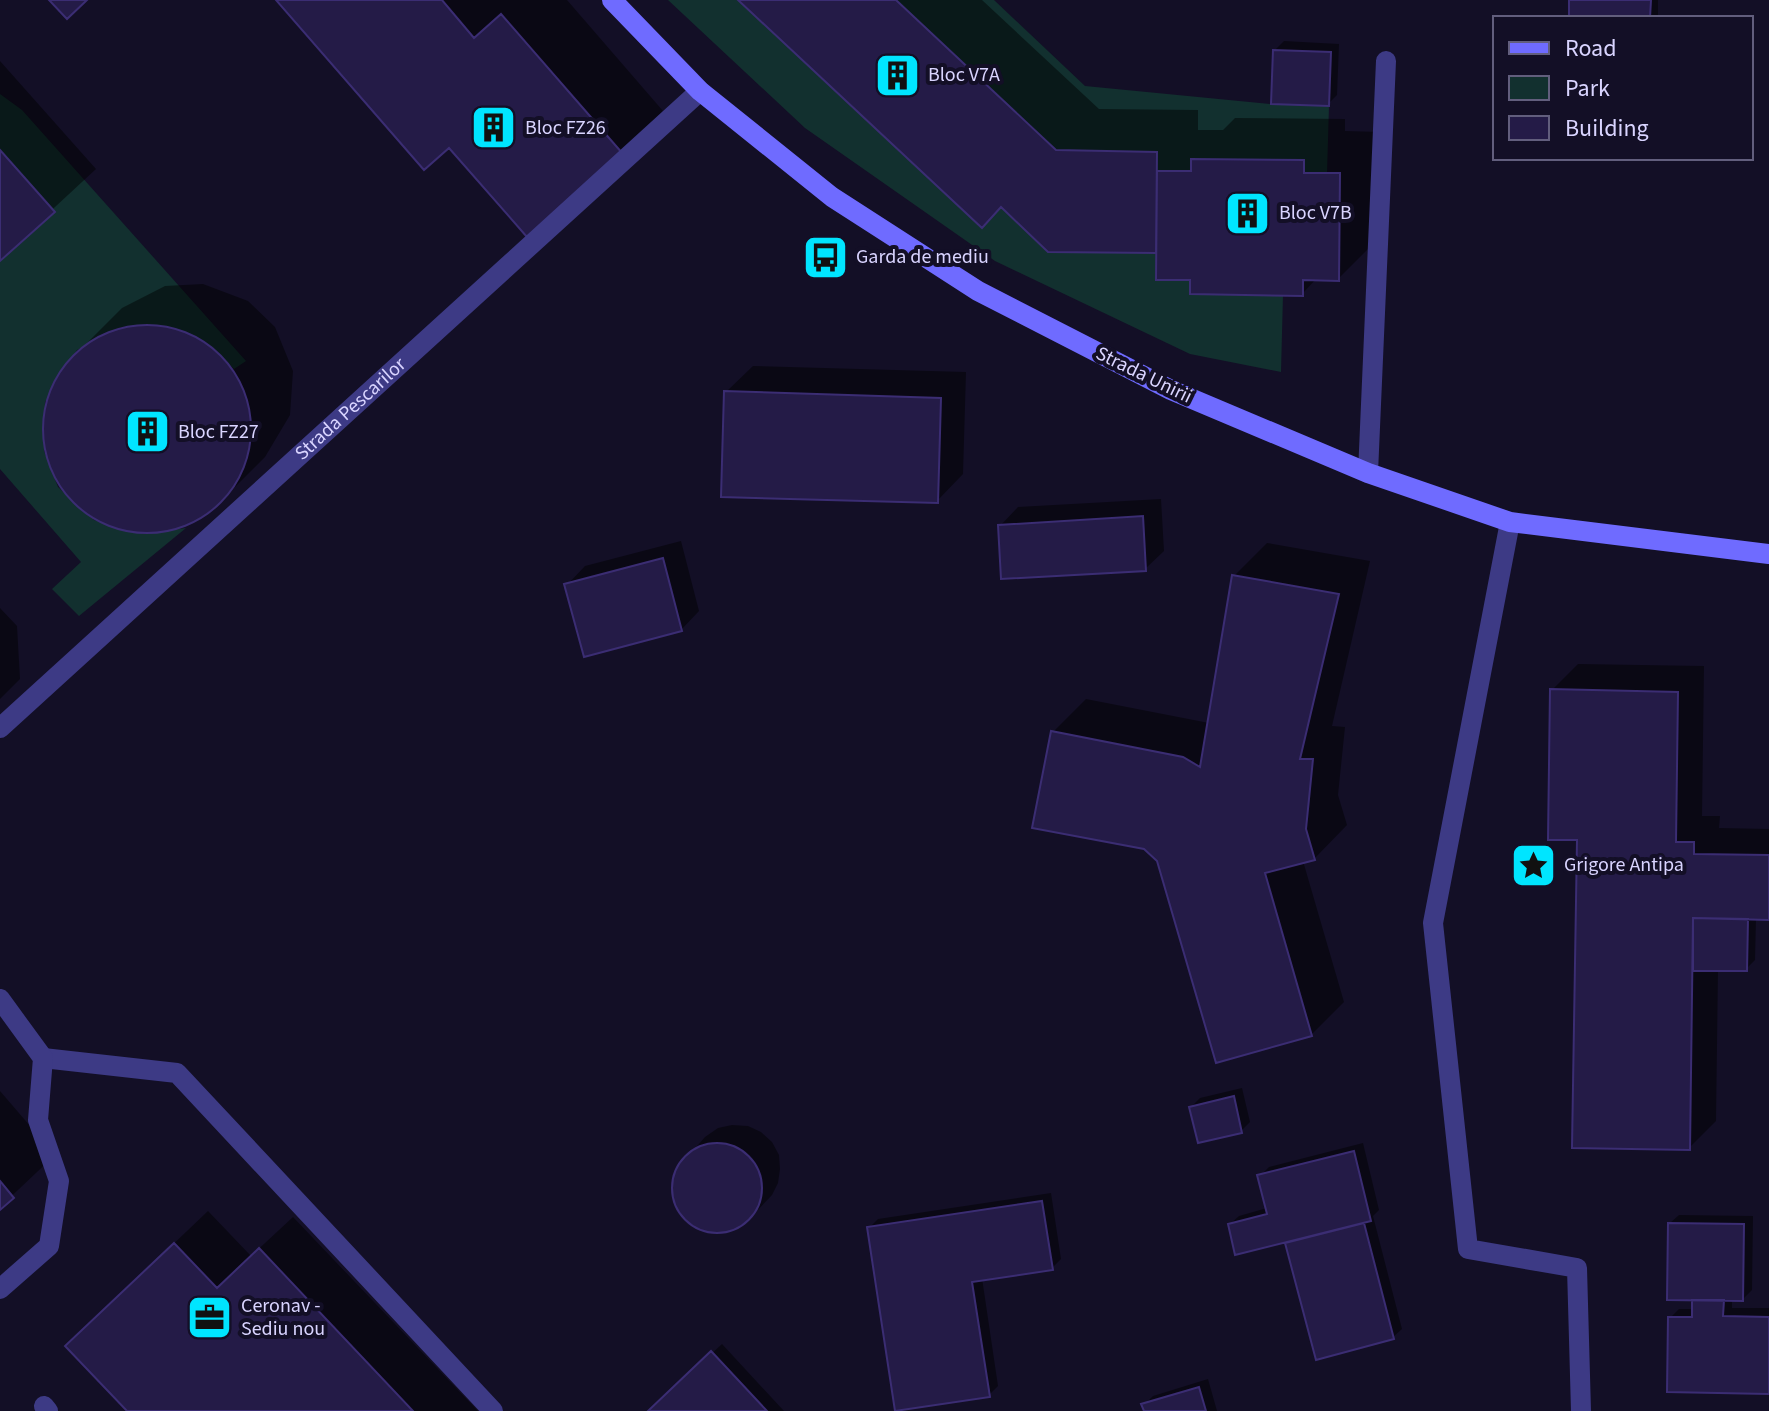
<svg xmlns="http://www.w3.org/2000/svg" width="1769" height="1411" font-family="'Source Sans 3',sans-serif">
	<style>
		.green { fill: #12302f }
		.shadow { fill: #0007 }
		.building { fill: #241b47; stroke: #3b2d73; stroke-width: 2 }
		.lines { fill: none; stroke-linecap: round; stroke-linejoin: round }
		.lane { stroke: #3d3a85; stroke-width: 20 }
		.street { stroke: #3d3a85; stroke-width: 20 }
		.secondary { stroke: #6f6bff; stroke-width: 20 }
		.labels { text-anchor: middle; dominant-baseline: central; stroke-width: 8; stroke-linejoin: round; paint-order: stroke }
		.poi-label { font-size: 20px; fill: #d9d4ff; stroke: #130f26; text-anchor: start }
		.street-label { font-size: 20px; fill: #d9d4ff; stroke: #130f26 }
	</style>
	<rect width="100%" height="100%" fill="#130f26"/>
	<path class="green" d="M668 0H738L982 228 1001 207 1048 252 1156 253V279L1190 280V294L1283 295 1281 372 1190 354 995 261 805 128Z
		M896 0H994L1085 86 1270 104 1329 106 1327 174 1304 173 1303 160 1192 159 1191 171H1157V152L1056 150Z
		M0 94 22 110 246 361 234 369 206 342 160 325 121 327 77 350 45 402 44 451 58 487 94 520 144 534 186 528 79 616 52 589 81 562 0 469V261L55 212 0 150Z"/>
	<path class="shadow" d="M278 0H567L663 111 621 152 449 145Z
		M741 0H982L1099 109 1198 110V130H1223L1235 118 1345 119V131L1381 132 1380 237 1338 279 1317 278 1302 294 1192 278 1158 251 1049 250 1002 205Z
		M1571 0H1658V18H1571Z
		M1284 41 1339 44 1337 95 1328 104 1275 50Z
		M0 61 96 169 0 258Z
		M203 284 248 301 275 327 293 371 290 415 265 457 212 510 185 526 144 532 95 519 60 486 46 451 47 403 79 351 122 308 165 286Z
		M753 366 966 372 963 474 937 501 726 392Z
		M1161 499 1164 551 1145 569 1000 526 1018 507Z
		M681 541 699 611 681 630 567 585 585 566Z
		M1267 543 1370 561 1332 726 1345 727 1338 795 1347 825 1314 859 1303 861 1344 1002 1311 1035 1159 860 1053 732 1086 699 1209 723 1234 576Z
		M0 608 17 626 20 679 0 699Z
		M1578 664 1704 666 1702 816H1720L1719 828 1769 829V918H1756L1755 960 1746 969H1718L1716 1121 1689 1148 1579 838 1552 690Z
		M1242 1088 1250 1122 1241 1131 1191 1107 1200 1098Z
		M0 1091 55 1155 0 1207Z
		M732 1125 748 1126 761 1132 772 1142 779 1155 780 1169 778 1183 772 1195 753 1215 730 1230 716 1232 703 1229 690 1222 680 1212 674 1198V1183L677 1169 705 1137 718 1128Z
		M1363 1143 1379 1210 1373 1216 1402 1329 1393 1337 1317 1357 1287 1240 1230 1224 1239 1216 1267 1208 1260 1176 1269 1167Z
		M1051 1193 1061 1259 1052 1268 982 1278 998 1386 989 1395 869 1228 878 1219Z
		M208 1211 251 1256 293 1217 478 1411H130L101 1313Z
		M1679 1215 1753 1216 1752 1290 1743 1299 1732 1298V1308H1769V1392L1670 1318 1679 1309H1694V1298L1670 1223Z
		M722 1344 784 1411H650Z
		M1208 1379 1217 1411H1146L1144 1405 1153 1396Z"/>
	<path class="building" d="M49 0H87L67 19Z
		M276 0H442L474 38 501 14 623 154 527 237 449 148 424 170Z
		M738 0H896L1056 150 1157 152 1156 253 1048 252 1001 207 982 228Z
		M1569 0H1651L1650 18H1569Z
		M1273 50 1331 52 1329 106 1271 104Z
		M0 150 55 212 0 261Z
		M1191 159 1304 160V173H1340L1339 281 1303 280V296L1190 294V280H1156L1157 171H1191Z
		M43 429a104 104 0 1 1 208 0a104 104 0 1 1-208 0Z
		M724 391 941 398 938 503 721 497Z
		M1143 516 1146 571 1001 579 998 525Z
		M663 558 682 631 584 657 564 584Z
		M1232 575 1339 594 1300 759H1313L1306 829 1315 860 1265 873 1312 1036 1216 1063 1157 861 1144 849 1032 828 1051 731 1183 757 1200 767Z
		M1550 689 1678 692 1676 842H1694V854L1769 855V920L1693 918 1690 1150 1572 1148 1577 840H1548Z
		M1693 918 1748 919 1747 971H1693Z
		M1234 1096 1242 1133 1198 1143 1189 1107Z
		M672 1188a45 45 0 1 1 90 0a45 45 0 1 1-90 0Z
		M1354 1151 1371 1221 1235 1255 1228 1224 1267 1214 1257 1175Z
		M0 1181 14 1198 0 1210Z
		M1042 1201 1053 1270 972 1282 990 1397 895 1411 867 1227Z
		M1364 1223 1394 1339 1316 1360 1285 1243Z
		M1668 1223 1744 1224 1743 1301 1667 1300Z
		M174 1243 217 1288 259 1248 413 1411H127L65 1346Z
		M1692 1300H1724L1723 1316 1769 1317V1394L1667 1392 1668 1317H1692Z
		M711 1351 767 1411H648Z
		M1199 1387 1206 1411H1144L1141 1404Z"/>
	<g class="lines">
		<path class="lane" d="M1368 473 1386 61
			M1510 522 1433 923 1468 1249 1577 1268 1581 1411
			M43 1058 177 1073 493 1411
			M44 1406 48 1411"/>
		<g class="street">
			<path id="s1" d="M0 728 700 91"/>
			<path d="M0 999 43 1058 38 1120 59 1181 49 1246 0 1289"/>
		</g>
		<path class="secondary" d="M612 0 700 91 832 197 978 291 1171 390 1368 473 1510 522 1769 554"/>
	</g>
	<defs>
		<symbol id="building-square" viewBox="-11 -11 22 22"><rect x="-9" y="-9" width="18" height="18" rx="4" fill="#00e5ff" stroke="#130f26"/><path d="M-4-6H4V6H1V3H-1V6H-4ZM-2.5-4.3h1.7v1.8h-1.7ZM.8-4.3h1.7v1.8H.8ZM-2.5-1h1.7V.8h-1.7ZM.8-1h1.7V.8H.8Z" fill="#111"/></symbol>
		<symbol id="bus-square" viewBox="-11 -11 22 22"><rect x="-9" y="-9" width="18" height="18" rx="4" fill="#00e5ff" stroke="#130f26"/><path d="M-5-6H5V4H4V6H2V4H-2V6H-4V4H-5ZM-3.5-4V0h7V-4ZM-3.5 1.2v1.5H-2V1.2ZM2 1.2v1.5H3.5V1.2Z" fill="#111"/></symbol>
		<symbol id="sight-square" viewBox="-11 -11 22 22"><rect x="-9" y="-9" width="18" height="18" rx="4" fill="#00e5ff" stroke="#130f26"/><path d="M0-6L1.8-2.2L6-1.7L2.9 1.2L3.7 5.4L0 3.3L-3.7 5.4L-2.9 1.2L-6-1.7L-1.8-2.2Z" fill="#111"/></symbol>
		<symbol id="office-square" viewBox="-11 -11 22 22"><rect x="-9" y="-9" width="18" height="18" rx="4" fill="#00e5ff" stroke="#130f26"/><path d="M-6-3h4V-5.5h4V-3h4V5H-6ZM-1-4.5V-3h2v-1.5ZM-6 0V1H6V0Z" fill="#111"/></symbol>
	</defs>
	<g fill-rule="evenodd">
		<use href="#building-square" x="872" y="50" width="51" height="51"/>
		<use href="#building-square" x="468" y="102" width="51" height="51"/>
		<use href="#building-square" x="1222" y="188" width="51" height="51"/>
		<use href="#bus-square" x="800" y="232" width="51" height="51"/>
		<use href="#building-square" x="122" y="406" width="51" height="51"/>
		<use href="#sight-square" x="1508" y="840" width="51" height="51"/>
		<use href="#office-square" x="184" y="1292" width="51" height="51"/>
	</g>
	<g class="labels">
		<g class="poi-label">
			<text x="928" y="75">Bloc V7A</text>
			<text x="525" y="128">Bloc FZ26</text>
			<text x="1279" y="213">Bloc V7B</text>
			<text x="856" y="257">Garda de mediu</text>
			<text x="178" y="432">Bloc FZ27</text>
			<text x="1564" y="865">Grigore Antipa</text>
			<text x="241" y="1306">Ceronav -<tspan x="241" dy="23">Sediu nou</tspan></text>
		</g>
		<g class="street-label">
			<text transform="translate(1144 375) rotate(26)">Strada Unirii</text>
			<text stroke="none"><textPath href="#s1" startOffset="474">Strada Pescarilor</textPath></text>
		</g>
	</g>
	<rect x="1493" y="16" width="260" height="144" fill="#130f26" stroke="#625e7d" stroke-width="2"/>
	<rect x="1509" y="42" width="40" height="12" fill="#6f6bff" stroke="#625e7d" stroke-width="2"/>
	<text x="1565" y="56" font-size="24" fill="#d9d4ff">Road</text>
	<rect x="1509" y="76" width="40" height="24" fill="#12302f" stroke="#625e7d" stroke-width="2"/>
	<text x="1565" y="96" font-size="24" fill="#d9d4ff">Park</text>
	<rect x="1509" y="116" width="40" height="24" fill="#241b47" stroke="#625e7d" stroke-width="2"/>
	<text x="1565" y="136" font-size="24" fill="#d9d4ff">Building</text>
</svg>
